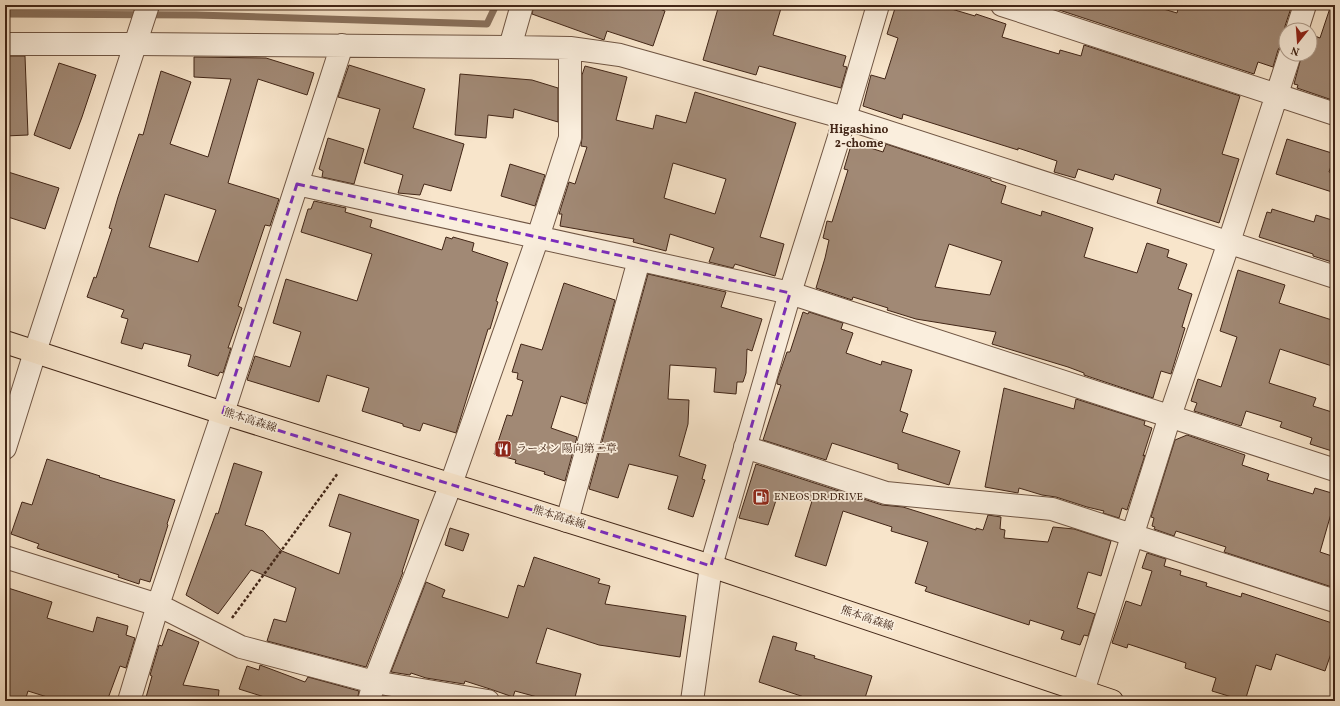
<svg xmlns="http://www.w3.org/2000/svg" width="1340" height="706" font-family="Vollkorn,'Noto Serif JP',serif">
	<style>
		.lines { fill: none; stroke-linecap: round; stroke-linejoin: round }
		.stream { stroke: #8a725e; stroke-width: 7 }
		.building { fill: #a18975; stroke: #422617; fill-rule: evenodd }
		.minor-casing { stroke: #705644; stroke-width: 24 }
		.tertiary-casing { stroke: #705644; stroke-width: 24 }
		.primary-casing { stroke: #422617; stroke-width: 24 }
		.path { stroke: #422617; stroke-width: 2.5; stroke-dasharray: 3 2; stroke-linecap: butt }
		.minor { stroke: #faeedd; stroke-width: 22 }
		.tertiary { stroke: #faeedd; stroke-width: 22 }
		.primary { stroke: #f8e5cb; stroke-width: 22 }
		.marked { fill: none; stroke: #7b2cbf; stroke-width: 3; stroke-dasharray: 8 5; stroke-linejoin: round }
		.labels { text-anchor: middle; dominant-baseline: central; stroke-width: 3.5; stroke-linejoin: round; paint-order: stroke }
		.street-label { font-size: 11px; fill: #422617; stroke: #faeedd }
		.poi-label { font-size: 11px; fill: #422617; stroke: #faeedd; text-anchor: start }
		.neighbourhood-label { font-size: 12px; font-weight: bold; fill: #422617; stroke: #faeedd }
	</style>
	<rect width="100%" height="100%" fill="#f8e5cb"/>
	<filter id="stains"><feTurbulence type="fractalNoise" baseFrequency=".005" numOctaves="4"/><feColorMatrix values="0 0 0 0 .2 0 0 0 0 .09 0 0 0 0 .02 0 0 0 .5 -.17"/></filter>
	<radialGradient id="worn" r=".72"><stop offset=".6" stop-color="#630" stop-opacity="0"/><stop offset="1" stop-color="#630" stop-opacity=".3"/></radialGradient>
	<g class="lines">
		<path class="stream" d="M5 14 196 15 487 24 496 5"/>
	</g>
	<path class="building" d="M534 5H649L665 11 653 46 607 31 604 40 532 14Z
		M719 5H782L773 35 846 56 843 66 847 67 841 88 759 66 756 75 703 60Z
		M896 5H938L975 16 976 14 1006 24 1002 37 1059 54 1060 50 1081 56 1084 45 1240 96 1222 154 1239 159 1219 223 1157 203 1161 189 1115 174 1113 180 1078 169 1075 178 1054 172 1057 161 1018 148V150L903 114 902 119 863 106 871 75 885 79 898 38 887 34Z
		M1047 5H1150L1177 13 1179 5H1292L1285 26 1286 42 1281 45 1278 50 1273 67 1258 62 1254 74 1047 6Z
		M1331 5H1335V101L1297 88 1298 85 1294 84 1302 54H1310V34L1320 38Z
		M8 56H25L28 135 5 136V87H9Z
		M194 57 266 58 314 73 307 95 258 79 228 183 279 199 270 226 265 225 238 306 242 308 228 348H231L223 373 220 372 218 376 188 366 191 355 144 343 142 349 121 343 128 319 121 317 124 310 87 297 94 277 96 278 112 229 109 228 118 197 139 134 143 135 161 71 191 82 170 144 208 157 231 79 194 77ZM165 194 216 210 198 262 149 247Z
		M59 63 96 75 82 117 70 149 34 135Z
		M349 65 425 89 413 128 464 144 451 191 424 184 420 195 398 193 403 175 364 163 380 109 338 97Z
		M585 66 627 77 616 120 653 129 656 115 686 123 695 92 796 123 760 237 784 244 775 276 735 264 733 268 709 262 714 248 670 234 666 251 633 242 634 239 560 226 562 214H559L569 182 575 184 587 147 581 146 582 138V75ZM673 163 726 179 715 214 664 198Z
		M460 74 532 80 558 88V122L514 109 513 118 488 115 486 138 455 135Z
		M328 138 364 149 354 184 322 177 323 171 319 169Z
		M1287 139 1335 154 1329 172 1335 174V182L1332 192 1276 174Z
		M852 142 883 152 886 144 991 179V181L1006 186 1001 203 1041 216 1042 211 1093 228 1084 257 1137 273 1147 243 1169 250 1167 257 1187 264 1178 289 1192 294 1182 327 1185 328 1171 374 1161 371 1153 398 1084 375V373L1068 367 992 344 996 332 916 319 887 310 888 308 853 297 852 300 816 288 825 258 829 240 823 238 827 221 832 222 848 170 844 169ZM949 244 1002 261 990 295 935 287Z
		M510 164 545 175 535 206 501 196Z
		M5 171 59 188 45 229 5 216Z
		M314 201 346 208 345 212 372 220 370 227 442 250 446 237 452 239 453 237 474 243 472 251 508 263 496 301 498 302 490 329H488L456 433 423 423 420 431 403 426V424L362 411 369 388 327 375 319 402 247 380 255 356 290 367 301 332 273 323 286 279 357 301 372 254 301 232 308 209H311Z
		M1272 209 1314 222 1316 215 1335 221V263L1313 256V254L1259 237 1267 212 1271 213Z
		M1238 270 1285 285 1279 303 1335 321V367L1280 349 1269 383 1316 398 1313 406 1335 413V452L1310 444 1312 438 1280 427 1282 422 1246 411 1241 426 1194 411 1197 403 1191 401 1198 379 1221 387 1237 337 1220 331Z
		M648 274 726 292 721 307 762 319 752 351 747 349 746 373 743 382H737L736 394 714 392 716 368 670 365 668 399 689 400 688 424 679 456 706 465 702 479 705 480 693 517 668 509 678 476 629 464 618 498 589 489Z
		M564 283 615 300 586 404 561 396 551 428 577 437 565 481 544 474 545 472 515 463 516 460 494 454 507 415 512 416 523 381 517 379 518 373 512 372 521 344 542 350Z
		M803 312 808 314 809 312 843 323 841 329 853 333 846 353 881 365 882 361 912 370 900 411 908 414 902 432 960 451 949 485 898 469V464L832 443 826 460 763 440 781 385 777 384V381L787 352H790Z
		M1004 388 1074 409 1076 399 1145 421 1144 425 1152 428 1143 456 1145 455 1127 510 1122 508 1119 518 1103 513 1104 511 1087 507 1056 497 1042 495 1019 488 1018 493 985 487Z
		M1187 435 1245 455 1242 465 1269 474 1267 480 1313 494 1315 488 1335 494V500L1320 552 1335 557V588L1224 552 1226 547 1176 531 1174 536 1154 529 1155 527 1152 526 1154 518 1151 517 1175 440Z
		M47 459 100 476 99 477 175 500 167 524 168 525 150 582 140 579 139 584 118 577 119 575 37 548 39 544 11 534 22 502 32 505Z
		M234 463 262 472 245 525 263 531 282 551 339 574 351 533 329 526 339 494 419 520 402 572H403L366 667 267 641 274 619 286 622 296 588 251 570 218 614 186 595 216 513 218 514Z
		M756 464 882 505 903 507 976 530V528L983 530 988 515 1001 517 1000 529 1005 530 1004 538 1048 542 1053 527 1074 529 1111 541 1101 576 1088 572 1077 608 1095 614 1088 636 1084 635 1080 645 1061 639 1064 631 1030 620 1029 625 925 591 927 587 915 583 928 542 891 531 892 527 843 511 826 566 795 556 812 501 779 491 768 525 739 518Z
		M450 528 469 534 463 551 445 545Z
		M1147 553 1166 559 1164 566 1181 571 1180 575 1207 583 1206 586 1241 597 1242 593 1335 624V642L1325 671 1276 654 1271 670 1256 665 1245 701 1212 691 1216 678 1185 668 1186 663 1128 644 1127 648 1112 643 1126 601 1141 606 1152 571 1142 568Z
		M534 557 600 579 598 583 610 586 605 604 686 616 680 657 599 645 547 628 536 663 581 674 574 701H552L515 691 513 697 490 689 465 681 464 684 426 678 411 673 410 675 391 672 426 582 445 590 442 597 508 618 518 585 524 587Z
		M5 587 52 602 47 618 93 632 97 617 128 626 126 635 135 638 126 668 120 666 107 701H60L28 691 25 701H5Z
		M168 629 199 642 183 685 219 690 218 701H145L152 676 150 675 159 645 162 646Z
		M773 636 797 643 795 650 815 656 814 658 872 676 864 701H816L759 682Z
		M260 665 305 682 308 677 359 691 357 701H277L239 689 247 666 259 670Z
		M383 696 402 699V701H382Z"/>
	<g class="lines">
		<defs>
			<path id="minor" d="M1002 5 1335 114
				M1297 30 1305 5
				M5 44H135L510 47 570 48 620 55 845 118 1335 277
				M510 47 522 5
				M297 184 790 293 1335 470
				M745 447 886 493 1052 509 1335 601
				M567 521 639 260
				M5 557 158 605 241 647 374 682 488 701
				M1083 692 1170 416 1229 242 1290 54
				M129 701 158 605 223 413 342 45
				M369 701 374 682 451 484 538 237 570 138V48
				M692 701 711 566 790 293 845 118 878 5"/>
			<path id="tertiary" d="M5 448 35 352 148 5"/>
			<path id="primary" d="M5 342 223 413 711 566 1112 701"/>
		</defs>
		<use href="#minor" class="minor-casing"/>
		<use href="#tertiary" class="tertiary-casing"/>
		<use href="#primary" class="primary-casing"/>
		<path class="path" d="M232 618 338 473"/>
		<use href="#minor" class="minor"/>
		<use href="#tertiary" class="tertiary"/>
		<use href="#primary" class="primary"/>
	</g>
	<path class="marked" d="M297 184 790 293 711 566 223 413Z"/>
	<defs>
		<symbol id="restaurant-square" viewBox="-11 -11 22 22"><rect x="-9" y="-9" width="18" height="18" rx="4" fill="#8f2418" stroke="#faeedd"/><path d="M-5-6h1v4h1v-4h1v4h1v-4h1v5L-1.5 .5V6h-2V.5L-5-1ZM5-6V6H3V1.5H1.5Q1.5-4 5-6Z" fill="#fff"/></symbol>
		<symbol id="fuel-square" viewBox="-11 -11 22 22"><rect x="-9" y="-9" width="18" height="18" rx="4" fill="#8f2418" stroke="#faeedd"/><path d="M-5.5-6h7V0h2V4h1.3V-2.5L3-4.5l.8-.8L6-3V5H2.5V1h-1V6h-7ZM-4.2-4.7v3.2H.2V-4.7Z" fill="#fff"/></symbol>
	</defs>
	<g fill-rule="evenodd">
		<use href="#restaurant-square" x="493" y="439" width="20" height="20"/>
		<use href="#fuel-square" x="751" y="487" width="20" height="20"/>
	</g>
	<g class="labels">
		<g class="street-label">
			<text transform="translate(250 421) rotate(18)">熊本高森線</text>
			<text transform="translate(559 518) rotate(17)">熊本高森線</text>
			<text transform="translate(867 619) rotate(19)">熊本高森線</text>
		</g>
		<g class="poi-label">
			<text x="516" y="449">ラーメン 陽向第二章</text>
			<text x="774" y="497">ENEOS DR DRIVE</text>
		</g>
		<g class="neighbourhood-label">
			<text x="859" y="130">Higashino<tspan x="859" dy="14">2-chome</tspan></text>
		</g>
	</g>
	<rect width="1340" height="706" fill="none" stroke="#f8e5cb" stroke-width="20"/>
	<rect x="6" y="6" width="1328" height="694" fill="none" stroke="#422617" stroke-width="2"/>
	<rect x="10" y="10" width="1320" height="686" fill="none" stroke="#422617"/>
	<g transform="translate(1298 42) rotate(197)"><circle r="19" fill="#faeedd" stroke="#b09e8e"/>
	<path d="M0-3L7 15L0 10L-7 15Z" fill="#8f2418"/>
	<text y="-6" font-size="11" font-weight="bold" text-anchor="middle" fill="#422617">N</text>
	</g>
	<rect width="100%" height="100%" filter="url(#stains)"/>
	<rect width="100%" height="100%" fill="url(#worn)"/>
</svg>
